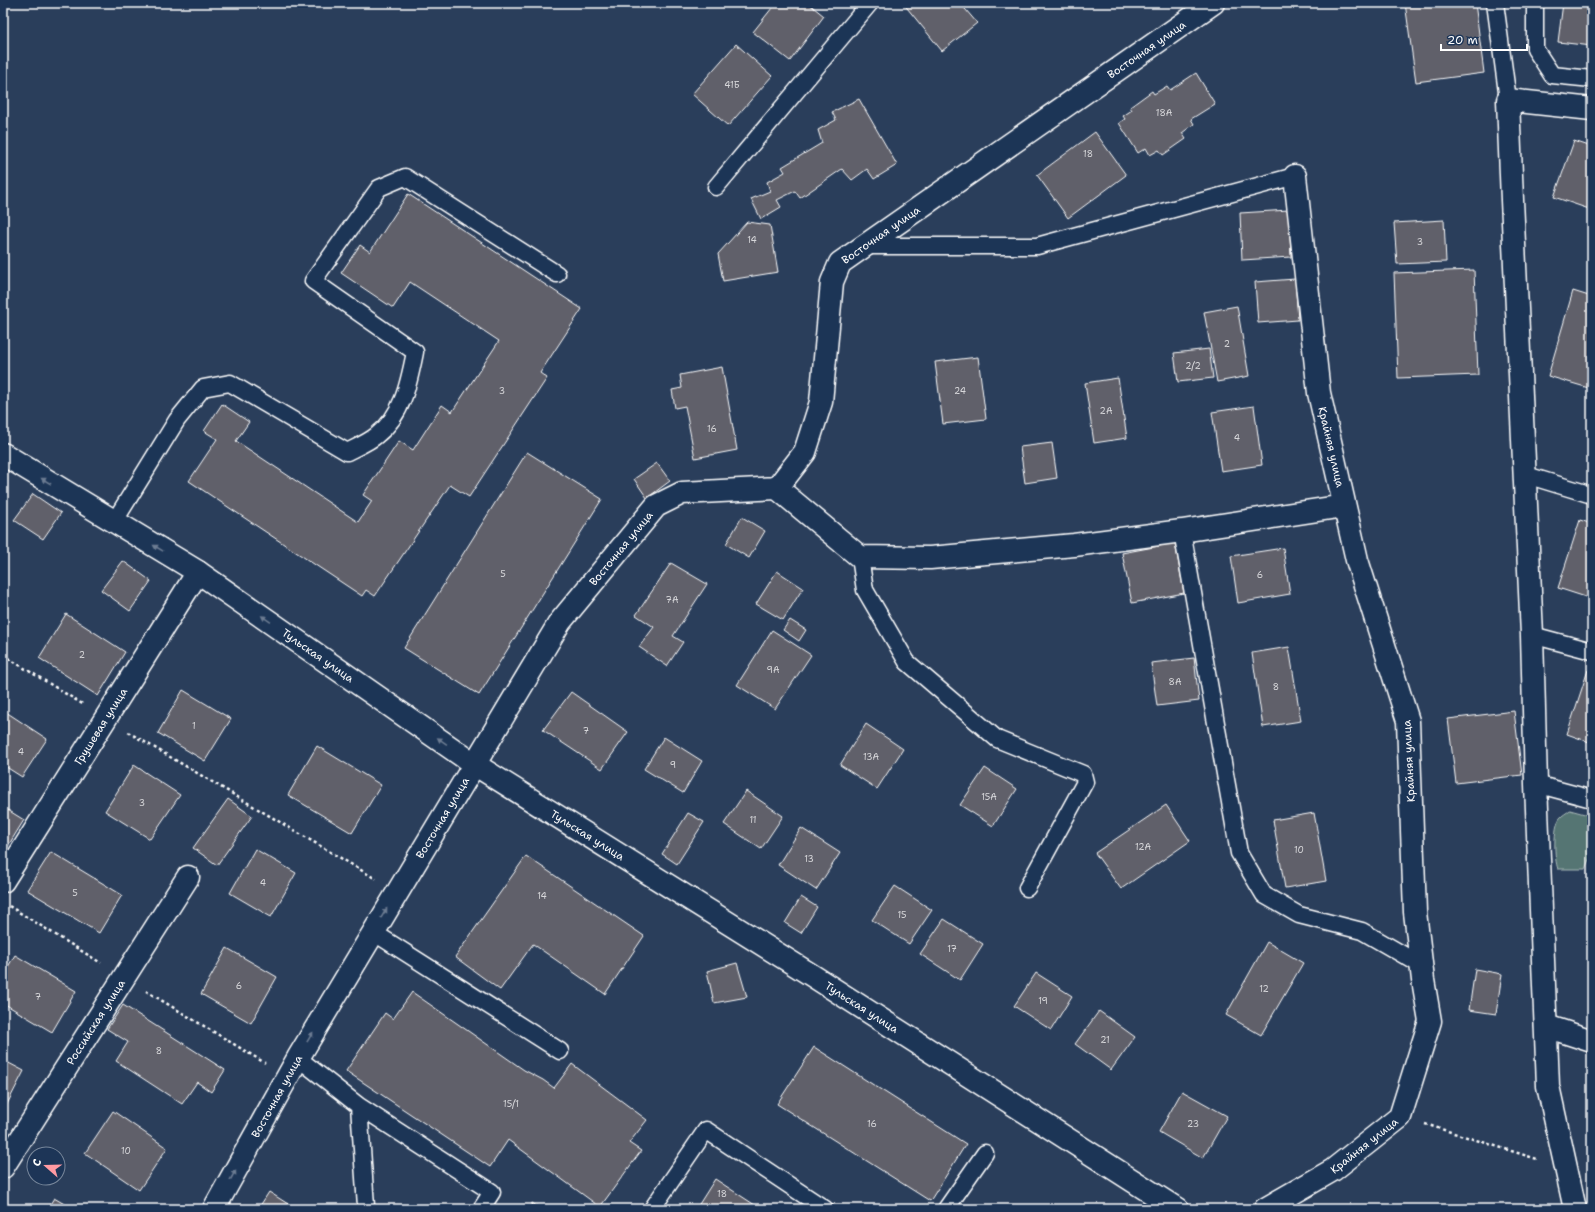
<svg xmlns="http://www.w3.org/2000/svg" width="1595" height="1212" font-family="'Shantell Sans',sans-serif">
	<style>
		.green { fill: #547473; stroke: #aabab9 }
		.building { fill: #60606a; stroke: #fff }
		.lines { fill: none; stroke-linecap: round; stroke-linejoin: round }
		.service-casing { stroke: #fff; stroke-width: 19 }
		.minor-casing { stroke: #fff; stroke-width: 25 }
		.path { stroke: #fff; stroke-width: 2.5; stroke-dasharray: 3 3; stroke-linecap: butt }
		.service { stroke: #1d3557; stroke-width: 16 }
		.minor { stroke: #1d3557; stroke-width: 22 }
		.oneway { fill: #6c7c92 }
		.labels { text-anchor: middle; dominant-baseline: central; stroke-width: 3; stroke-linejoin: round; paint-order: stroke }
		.number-label { font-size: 9px; fill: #d7d7da }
		.street-label { font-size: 11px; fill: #fff; stroke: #1d3557 }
	</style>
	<rect width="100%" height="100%" fill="#2a3e5b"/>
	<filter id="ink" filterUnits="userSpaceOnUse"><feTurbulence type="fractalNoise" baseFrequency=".025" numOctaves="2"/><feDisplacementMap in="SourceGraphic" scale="8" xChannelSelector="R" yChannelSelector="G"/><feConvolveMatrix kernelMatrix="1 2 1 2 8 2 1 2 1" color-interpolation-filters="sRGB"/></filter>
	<g filter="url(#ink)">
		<path class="green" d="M1570 810 1592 816V843H1589L1590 857 1585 869H1558C1554 859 1553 827 1560 818 1562 815 1567 813 1570 810Z"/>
		<path class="building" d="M776 3H808L824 16 790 61 753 32Z
			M903 3H960L977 23 942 51Z
			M1405 3H1475L1484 73 1416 82Z
			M1563 3H1592V46L1558 42Z
			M736 44 772 76 728 126 692 94Z
			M1196 73 1215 104 1191 119 1194 124 1182 133 1186 139 1163 155 1159 150 1150 155 1146 148 1138 153 1119 123 1125 119 1123 116 1132 110 1130 107 1152 91 1154 94 1167 86 1170 90Z
			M859 99 897 165 874 179 867 169 852 180 842 169 800 198 795 191 777 200 781 207 761 219 751 199 770 191 767 182 785 172 782 167 822 143 818 130 836 120 832 112Z
			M1095 132 1126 175 1068 218 1037 175Z
			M1574 141 1592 147V210L1554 197Z
			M408 194 582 309 540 373 547 378 469 497 450 485 375 596 366 590 362 596 189 481 217 439 204 431 222 404 249 422 236 441 358 522 372 501 363 495 399 441 413 450 442 405 452 412 499 341 410 282 393 308 341 273 360 245 370 252Z
			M1289 210 1291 257 1242 260 1240 213Z
			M1444 220 1446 262 1397 264 1394 223Z
			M747 222 770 225 778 272 723 281 718 254Z
			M1474 270 1478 375 1398 378 1394 273Z
			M1295 279 1298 320 1258 323 1255 282Z
			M1573 291 1592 297V389L1548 376Z
			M1237 306 1249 376 1217 382 1204 312Z
			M1209 349 1213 378 1178 382 1174 353Z
			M978 357 986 419 943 424 935 362Z
			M722 367 737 450 695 458 685 406 675 408 672 390 682 388 680 375Z
			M1118 378 1127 438 1094 443 1085 383Z
			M1254 406 1262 465 1221 471 1212 412Z
			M1052 443 1057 478 1025 483 1020 447Z
			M527 452 602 499 479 695 404 648Z
			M657 463 670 481 647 498 634 479Z
			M33 494 61 513 43 539 14 520Z
			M742 517 765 531 749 558 726 544Z
			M1580 520 1592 524V599L1558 588Z
			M1175 543 1184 593 1132 603 1122 553Z
			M1283 548 1290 594 1238 603 1231 556Z
			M123 561 151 581 130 611 101 590Z
			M671 563 707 584 673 636 683 642 667 666 639 647 654 627 636 615Z
			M777 571 803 588 783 620 756 604Z
			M66 614 125 652 98 696 39 658Z
			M790 620 806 630 799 641 783 630Z
			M772 630 811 655 775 709 737 685Z
			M1289 647 1301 721 1263 727 1252 653Z
			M1194 658 1199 701 1157 706 1151 663Z
			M1588 670 1592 671V743L1567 734Z
			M183 690 231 719 205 761 158 733Z
			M571 692 628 732 602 769 543 730Z
			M1514 711 1522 775 1456 783 1448 719Z
			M6 712 47 739 22 777 3 765V717Z
			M866 724 903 749 877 789 840 765Z
			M664 737 702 761 683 793 644 769Z
			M317 746 381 785 352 833 288 795Z
			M134 765 180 795 150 839 105 811Z
			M985 768 1017 789 993 826 960 805Z
			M746 791 783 816 761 849 724 824Z
			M228 799 252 816 217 865 193 848Z
			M1166 805 1190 841 1121 889 1095 853Z
			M3 807 24 820 3 854Z
			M688 813 704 822 677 864 662 854Z
			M1314 813 1326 881 1285 888 1273 820Z
			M801 828 840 853 816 890 778 865Z
			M255 849 296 873 271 917 230 893Z
			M51 852 122 895 99 933 27 890Z
			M526 856 644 936 605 994 533 944 500 990 455 957Z
			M895 886 932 910 909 944 872 920Z
			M801 897 817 907 801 933 785 923Z
			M944 919 983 944 960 980 920 954Z
			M1267 942 1303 963 1261 1035 1226 1015Z
			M227 948 277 977 251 1023 201 994Z
			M15 955 76 991 52 1032 3 1003V975Z
			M737 963 747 997 714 1003 707 971Z
			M1475 969 1502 974 1496 1014 1469 1010Z
			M1036 973 1072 996 1051 1030 1014 1006Z
			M412 992 524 1070 543 1080 554 1088 572 1064 647 1120 629 1143 641 1151 600 1207 508 1140 490 1167 346 1071 385 1013 393 1019Z
			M123 1005 225 1070 211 1092 197 1082 182 1104 116 1061 128 1042 107 1029Z
			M1099 1011 1135 1037 1111 1070 1075 1044Z
			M814 1047 966 1144 930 1201 777 1104Z
			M3 1060 24 1071 3 1112Z
			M1182 1091 1227 1116 1203 1158 1159 1132Z
			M113 1111 167 1148 139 1190 85 1153Z
			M715 1179 761 1209H696Z
			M269 1192 296 1209H258Z
			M54 1198 73 1209H47Z
			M532 1203 542 1209H529Z"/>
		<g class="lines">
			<defs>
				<path id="service" d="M1495 3 1508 100
					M1535 3V49L1552 75 1592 79
					M716 187 870 3
					M865 246H1037L1295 176
					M1526 475 1592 495
					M114 522 177 420 203 388 230 383 347 452C357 447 369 442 377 435 403 415 409 382 415 352L313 281 379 188 405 177 557 274
					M1182 531 1239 853 1264 895 1299 915 1362 931 1421 965
					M860 557 865 590 907 662 997 739 1083 774 1085 782 1027 888
					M1532 635 1592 651
					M1536 784 1592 799
					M373 932 560 1051
					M298 1058 359 1106 492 1192 481 1209
					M359 1106 366 1206 364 1209
					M652 1209 706 1130 825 1209
					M946 1209 985 1153"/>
				<g id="minor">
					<path id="s1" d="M3 454 198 572 474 764 813 976 1177 1209"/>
					<path d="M777 488 860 557 930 558 1074 545 1182 531 1344 506"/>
					<path id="s2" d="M3 881 198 572"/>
					<path d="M1546 1026 1592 1041"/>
					<path id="s3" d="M3 1167 188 877"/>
					<path id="s4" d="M214 1209 298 1058 560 622 656 506 682 493 777 488 805 452 821 402 832 282 840 263 1213 3"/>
					<path id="s5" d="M1265 1209 1333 1170 1400 1117 1430 1021 1423 980 1415 912 1408 721 1357 560 1319 393 1295 176"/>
					<path d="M1575 1209 1548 1086 1536 784 1532 635 1512 200 1508 100 1592 109"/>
				</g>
			</defs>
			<use href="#service" class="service-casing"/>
			<use href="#minor" class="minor-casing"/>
			<path class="path" d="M3 655 84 705
				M128 732 376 879
				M9 906 101 963
				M146 991 265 1063
				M1425 1124 1537 1159"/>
			<use href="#service" class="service"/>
			<use href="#minor" class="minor"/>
		</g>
		<defs><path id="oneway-solid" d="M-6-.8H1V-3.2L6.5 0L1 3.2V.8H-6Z"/></defs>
		<g class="oneway">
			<use href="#oneway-solid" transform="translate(46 481) rotate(-149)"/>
			<use href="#oneway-solid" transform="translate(158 548) rotate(-149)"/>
			<use href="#oneway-solid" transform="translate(266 619) rotate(-145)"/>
			<use href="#oneway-solid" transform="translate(442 741) rotate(-145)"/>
			<use href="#oneway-solid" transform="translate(384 913) rotate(-59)"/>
			<use href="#oneway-solid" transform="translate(310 1037) rotate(-59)"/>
			<use href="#oneway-solid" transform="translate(233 1175) rotate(-61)"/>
		</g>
	</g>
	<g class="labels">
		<g class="number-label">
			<text x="732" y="85">41Б</text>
			<text x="1164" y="113">18А</text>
			<text x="1088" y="154">18</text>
			<text x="752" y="240">14</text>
			<text x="1420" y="242">3</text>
			<text x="1227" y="344">2</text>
			<text x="1193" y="366">2/2</text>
			<text x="502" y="391">3</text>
			<text x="960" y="391">24</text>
			<text x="1106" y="411">2А</text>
			<text x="712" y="429">16</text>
			<text x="1237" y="438">4</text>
			<text x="503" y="574">5</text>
			<text x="1260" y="575">6</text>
			<text x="672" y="600">7А</text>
			<text x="82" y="655">2</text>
			<text x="773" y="670">9А</text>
			<text x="1175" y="682">8А</text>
			<text x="1276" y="687">8</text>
			<text x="194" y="726">1</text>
			<text x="586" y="731">7</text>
			<text x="21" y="752">4</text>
			<text x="871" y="757">13А</text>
			<text x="673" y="765">9</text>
			<text x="989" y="797">15А</text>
			<text x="142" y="803">3</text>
			<text x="753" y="820">11</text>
			<text x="1143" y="847">12А</text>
			<text x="1299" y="850">10</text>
			<text x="809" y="859">13</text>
			<text x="263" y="883">4</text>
			<text x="75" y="893">5</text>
			<text x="542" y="896">14</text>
			<text x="902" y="915">15</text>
			<text x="952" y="949">17</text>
			<text x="239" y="986">6</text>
			<text x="1264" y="989">12</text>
			<text x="38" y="997">7</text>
			<text x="1043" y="1001">19</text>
			<text x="1105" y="1040">21</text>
			<text x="159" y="1051">8</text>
			<text x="511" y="1104">15/1</text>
			<text x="872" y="1124">16</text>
			<text x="1193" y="1124">23</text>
			<text x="126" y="1151">10</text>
			<text x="722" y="1194">18</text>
		</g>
		<g class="street-label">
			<text stroke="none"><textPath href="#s4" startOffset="1569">Восточная улица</textPath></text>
			<text stroke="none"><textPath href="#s4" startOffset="1245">Восточная улица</textPath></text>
			<text transform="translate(1331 447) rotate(77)">Крайняя улица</text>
			<text stroke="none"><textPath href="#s4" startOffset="777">Восточная улица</textPath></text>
			<text stroke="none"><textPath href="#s1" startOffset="374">Тульская улица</textPath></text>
			<text stroke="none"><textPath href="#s2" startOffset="183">Грушевая улица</textPath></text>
			<text transform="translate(1409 761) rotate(-93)">Крайняя улица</text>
			<text stroke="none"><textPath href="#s4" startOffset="453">Восточная улица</textPath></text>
			<text stroke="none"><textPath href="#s1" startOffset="698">Тульская улица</textPath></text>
			<text stroke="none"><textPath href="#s1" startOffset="1022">Тульская улица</textPath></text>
			<text stroke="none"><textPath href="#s3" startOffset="172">Российская улица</textPath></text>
			<text stroke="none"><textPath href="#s4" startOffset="129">Восточная улица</textPath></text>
			<text stroke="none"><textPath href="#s5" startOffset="118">Крайняя улица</textPath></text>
		</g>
	</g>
	<rect width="1595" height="1212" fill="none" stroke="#1d3557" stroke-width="16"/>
	<rect x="8" y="8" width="1579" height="1196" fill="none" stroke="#fff" stroke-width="1.5" filter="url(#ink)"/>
	<g transform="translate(46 1166) rotate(290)"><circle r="19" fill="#1d3557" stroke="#77869a"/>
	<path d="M0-3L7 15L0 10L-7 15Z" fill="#ff9aa2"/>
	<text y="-6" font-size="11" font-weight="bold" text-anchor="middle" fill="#ffffff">С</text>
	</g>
	<path d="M1441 44v6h86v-6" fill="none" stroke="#ffffff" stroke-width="2"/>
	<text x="1447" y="44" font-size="12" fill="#ffffff" stroke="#1d3557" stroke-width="3" paint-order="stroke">20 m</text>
</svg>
